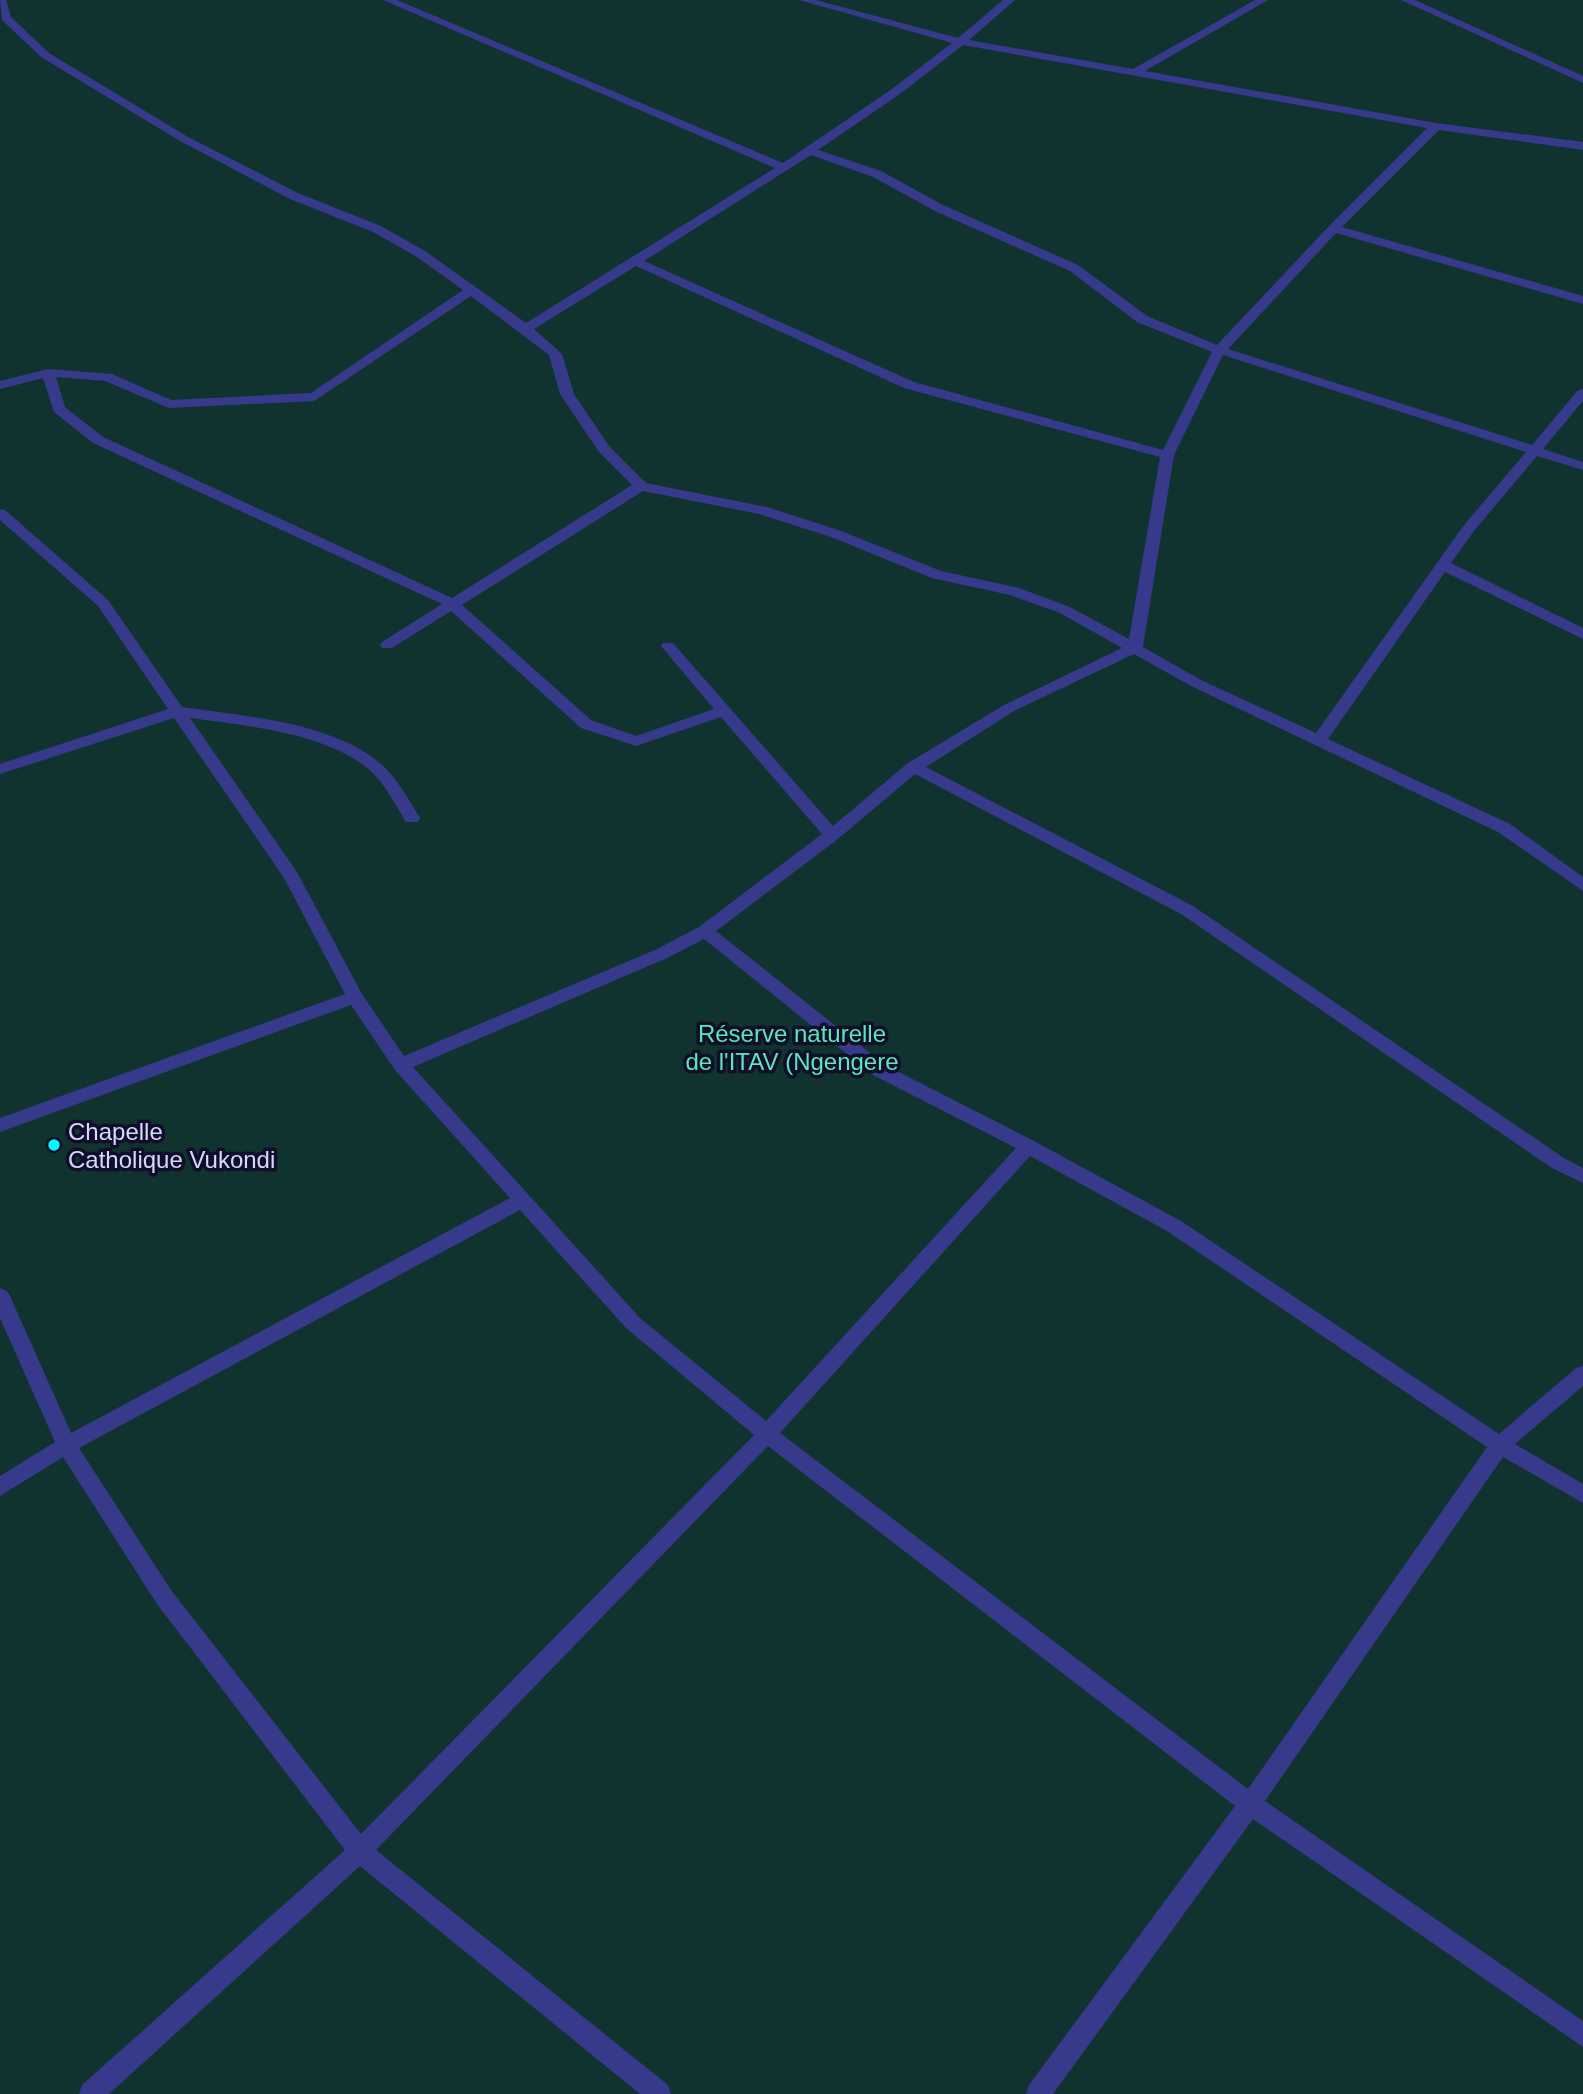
<svg xmlns="http://www.w3.org/2000/svg" width="1583" height="2094" font-family="Helvetica,sans-serif">
	<style>
		.green { fill: #113330 }
		.lines { fill: none; stroke-linecap: round; stroke-linejoin: round }
		.minor { fill: #37398a; fill-rule: evenodd }
		.poi-dot { fill: #02f7ff; stroke: #110e29; stroke-width: 2.5 }
		.labels { text-anchor: middle; dominant-baseline: central; stroke-width: 7; stroke-linejoin: round; paint-order: stroke }
		.park-label { font-size: 24px; fill: #5ae7ba; stroke: #110e29 }
		.poi-label { font-size: 24px; fill: #d8d6ff; stroke: #110e29; text-anchor: start }
	</style>
	<rect width="100%" height="100%" fill="#110e29"/>
	<path class="green" d="M0 0H1583V2094H0Z"/>
	<g class="lines">
		<path class="minor" d="M0 0H6L11 17 49 53 188 137 298 193 381 226 425 251 526 323 775 168 383 0H397L783 163 892 89 952 43 799 0H816L958 38 1003 0H1015L969 40 1133 69 1255 0H1268L1145 71 1436 123 1583 142V150L1439 130 1342 227 1583 296V304L1336 233 1228 349 1532 445 1578 390 1583 389V401L1543 449 1583 462V470L1537 456 1474 531 1451 563 1583 628V639L1445 572 1328 739 1510 824 1583 877V891L1498 832 1191 686 1134 654 1014 711 926 767 1193 906 1564 1158 1583 1168V1183L1552 1168 1181 914 915 774 838 839 716 931 885 1065 1034 1141 1181 1221 1499 1434 1576 1368 1583 1366V1386L1515 1444 1583 1484V1503L1503 1457 1265 1801 1583 2021V2047L1253 1819 1053 2094H1026L1029 2085 1235 1806 768 1446 376 1850 668 2085 671 2094H640L360 1866 109 2094H79L82 2085 345 1850 157 1604 63 1457 0 1496V1476L55 1442 0 1318V1288L7 1291 10 1296 71 1433 510 1198 395 1070 351 1005 0 1132V1118L345 994 284 878 174 718 0 774V764L168 709 98 606 0 520V509L5 510 108 600 182 707C245 716 346 723 390 773 401 786 411 803 420 818L418 822H406C398 809 390 794 380 781 341 733 247 726 190 718L297 872 362 994 404 1056 655 950 699 927 822 834 721 717 636 746 581 728 451 611 392 648H382L380 645 382 642 442 604 93 443 54 412 43 378 0 389V381L48 369 112 374 171 400 311 393 463 290 417 257 373 232 290 199 180 141 41 57 2 20ZM963 45 1427 128 1330 225 1217 345 1147 316 1078 265 943 205 881 171 818 150 900 94ZM811 155 873 177 935 211 1070 271 1137 322 1212 352 1163 450 914 382 644 261ZM636 266 904 388 1160 457 1129 639 1070 607 1019 588 941 571 841 531 767 507 646 483 609 446 574 394 562 354 534 329ZM471 296 549 355 560 394 599 452 632 485 452 598 103 437 65 407 56 377 105 381 169 408 314 401ZM1223 355 1526 452 1464 525 1316 733 1201 680 1143 647 1174 455ZM643 491 759 514 831 537 932 578 1010 595 1060 613 1122 648 1004 705 908 763 833 826 673 643H663L661 646 714 709 636 736 591 720 462 605ZM704 939 873 1075 1016 1148 766 1421 640 1318 413 1067 667 958ZM1030 1156 1167 1231 1487 1447 1248 1789 780 1433ZM520 1210 626 1328 754 1435 361 1834 171 1590 79 1448Z
			M1401 0H1415L1583 76V83Z"/>
	</g>
	<circle class="poi-dot" cx="54" cy="1145" r="7"/>
	<g class="labels">
		<g class="park-label">
			<text x="792" y="1033">Réserve naturelle<tspan x="792" dy="28">de l'ITAV (Ngengere</tspan></text>
		</g>
		<g class="poi-label">
			<text x="68" y="1131">Chapelle<tspan x="68" dy="28">Catholique Vukondi</tspan></text>
		</g>
	</g>
</svg>
